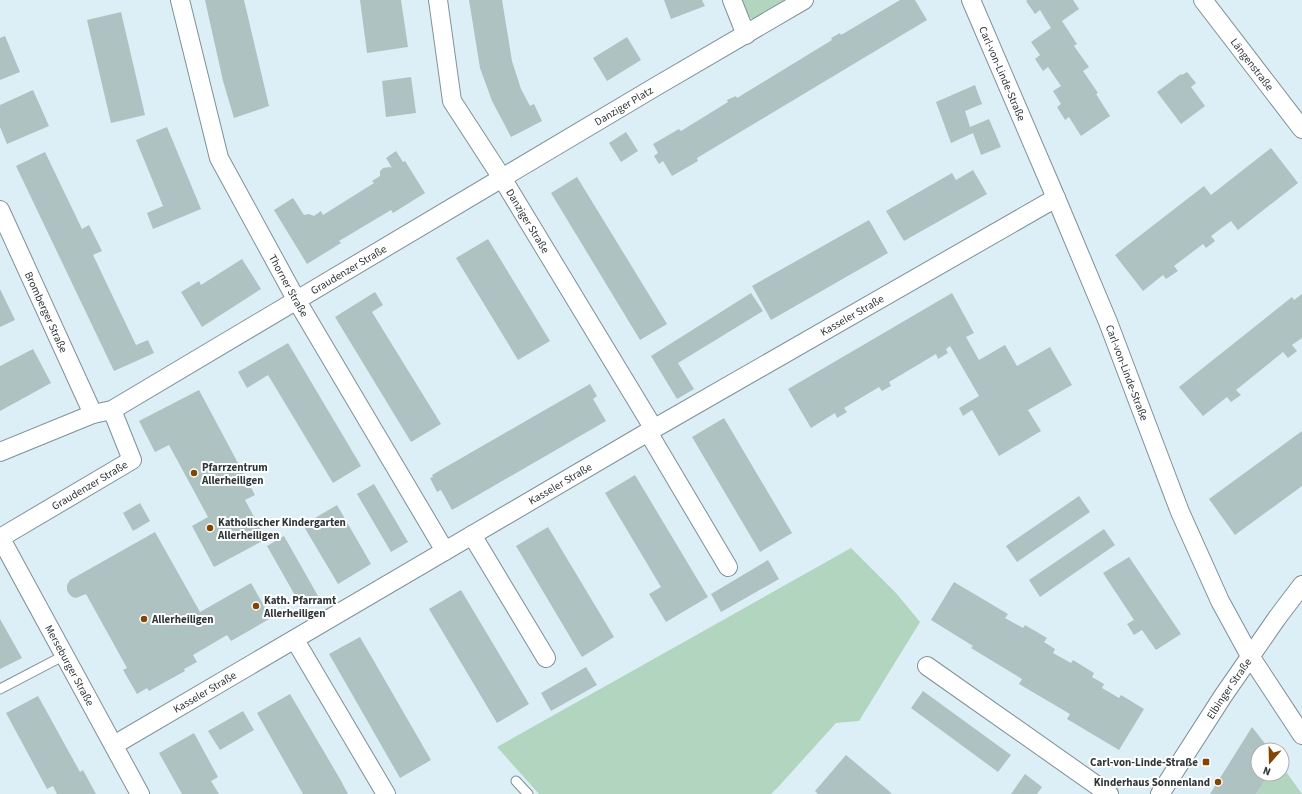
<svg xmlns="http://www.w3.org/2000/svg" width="1302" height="794" font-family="'Source Sans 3',sans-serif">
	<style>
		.green { fill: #b1d5be }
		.building { fill: #aec2c1 }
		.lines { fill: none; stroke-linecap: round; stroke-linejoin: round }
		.service-casing { stroke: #7f9097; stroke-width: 11 }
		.minor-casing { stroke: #7f9097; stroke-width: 20 }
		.service { stroke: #fff; stroke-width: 9 }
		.minor { stroke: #fff; stroke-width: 18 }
		.poi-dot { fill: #824503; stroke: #fff; stroke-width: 1.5 }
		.labels { text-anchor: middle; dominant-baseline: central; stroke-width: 4; stroke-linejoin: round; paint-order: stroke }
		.street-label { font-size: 11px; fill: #2f3639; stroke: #fff }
		.poi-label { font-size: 11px; font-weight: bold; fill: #2f3639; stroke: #fff; text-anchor: start }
	</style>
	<rect width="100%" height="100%" fill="#ddeff6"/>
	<path class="green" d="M738 0H796L757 20C744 17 744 11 738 0Z
		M851 548 896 593 920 622 859 721 836 723 780 785 771 794H539L497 747Z
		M1282 766 1302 794H1256L1269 774H1282Z"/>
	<path class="building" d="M205 0H244L269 106 234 118 223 81Z
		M360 0H401L408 47 367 53Z
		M469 0H502L512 61 521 89 530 106 534 104 542 121 511 137 492 101 480 68Z
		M664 0H702L705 6 671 19Z
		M900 0H915L927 20 697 158 698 161 672 176 663 161 659 164 654 156 658 153 653 144 679 129 681 131 728 102 727 100 736 96 737 98 832 40 831 38 840 33 841 35Z
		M1028 0H1073L1079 9 1062 21 1077 44 1074 46 1089 67 1083 71 1098 93 1096 94 1110 116 1081 136 1069 117 1065 120 1057 107 1061 104 1053 91 1061 86 1048 67 1043 71 1035 59 1040 55 1031 42 1051 28 1040 10 1035 14 1026 1Z
		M121 12 145 115 111 123 87 20Z
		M5 36 20 72 0 80V38Z
		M627 37 641 60 607 81 593 58Z
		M1187 72 1196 83 1191 87 1205 106 1181 124 1157 92 1181 74 1182 75Z
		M411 77 416 113 386 117 382 81Z
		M975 85 982 104 965 111 970 127 989 119 1001 147 981 155 973 133 951 143 936 102Z
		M33 90 49 126 7 144 0 127V105Z
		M167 127 201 209 153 229 147 213 163 206 136 140Z
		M626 132 638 151 621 162 609 143Z
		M1271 148 1298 183 1238 230 1231 221 1211 236 1215 241 1206 248 1203 244 1174 266 1178 271 1166 279 1163 275 1143 291 1115 255 1204 186 1211 195Z
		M396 151 403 162 405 161 425 193 393 213 391 210 339 241 341 243 307 264 274 210 293 198 304 215 309 214 314 216 321 211 323 215 374 183 372 181 380 176V171L383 168 390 167 392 168 386 158Z
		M45 152 82 229 89 225 102 251 93 255 136 345 148 340 154 353 114 371 16 166Z
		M973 170 987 194 904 241 886 211 952 173 956 180Z
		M577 177 667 324 640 340 551 193Z
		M869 220 888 253 771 320 752 286Z
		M488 239 550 341 518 360 456 258Z
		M242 259 261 289 202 327 181 292 199 281 201 285Z
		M0 289 15 320 0 327Z
		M375 292 383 305 372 312 441 424 411 442 335 317Z
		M751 293 763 311 678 363 694 389 677 399 651 356Z
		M952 293 974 333 966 337 979 360 1005 345 1017 366 1050 347 1072 385 1028 410 1041 431 999 456 972 410 963 416 959 408 979 396 950 346 946 349 948 353 938 359 936 354 889 382 891 386 882 391 879 387 844 408 847 412 837 418 835 413 811 428 788 389Z
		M1302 294V338L1292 345 1297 351 1288 358 1283 352 1236 390 1241 395 1231 402 1227 397 1203 416 1179 387 1292 297 1294 300Z
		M288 343 361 466 333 483 268 375 247 388 238 372Z
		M33 349 51 383 0 411V366Z
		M590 384 597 396 593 399 606 421 452 510 441 490 437 492 430 478 433 477 432 475Z
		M199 390 255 495 245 500 266 539 214 567 192 526 208 517 169 445 155 452 139 421Z
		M724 418 792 533 760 552 692 437Z
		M1302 431V486L1235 535 1209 499Z
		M635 475 708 597 666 622 649 594 661 587 605 493Z
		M374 484 408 542 391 552 357 494Z
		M1079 496 1090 512 1017 562 1006 546Z
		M140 503 150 521 133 531 123 513Z
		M337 505 371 564 338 584 303 525Z
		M548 527 614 637 582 657 516 546Z
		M1104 529 1115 545 1040 597 1029 580Z
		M155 532 200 612 251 583 271 618 231 641 227 635 193 655 197 662 184 669 185 671 149 691 147 688 137 694 123 670 127 668 86 594 76 598 72 597 69 594 67 590V585L70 580Z
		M284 536 318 596 301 606 267 546Z
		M1129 557 1181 634 1156 650 1142 630 1134 635 1127 624 1134 620 1103 573Z
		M768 560 779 579 721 612 711 594Z
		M954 582 1008 614 1005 618 1023 628 1025 625 1047 638 1044 642 1055 649 1053 653 1071 663 1073 660 1094 673 1092 677 1104 684 1102 688 1119 698 1121 695 1144 709 1119 750 1067 719 1070 714 1019 684 1022 679 971 648 973 646 931 620Z
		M461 590 529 704 497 723 429 609Z
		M0 619 22 658 0 669Z
		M360 637 431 760 400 778 329 654Z
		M586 667 597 685 551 711 541 693Z
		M923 691 1011 755 998 772 911 708Z
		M290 694 340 779 348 794H303L257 713Z
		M38 696 80 772 83 770 96 794H57L53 786 47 789 6 713Z
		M243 711 254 730 220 750 208 731Z
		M1252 727 1270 750H1258V774H1269L1256 794H1210Z
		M194 733 218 777 211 781 219 794H182L159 753Z
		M846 755 889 791 892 794H818L815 791Z
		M1025 774 1042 787 1037 794H1011Z"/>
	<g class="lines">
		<defs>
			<path id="service" d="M0 689 65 655
				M516 781 528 794"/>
			<g id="minor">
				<path id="s1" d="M180 0 219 158 297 301 445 551"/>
				<path id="s2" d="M438 0 452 101 502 178 654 429"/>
				<path d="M732 0 746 35"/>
				<path id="s3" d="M971 0 1056 198 1108 322 1180 512 1220 601 1250 656 1302 735"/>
				<path id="s4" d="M1203 0 1302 129"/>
				<path id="s5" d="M0 210 93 414"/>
				<path d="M648 432 728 567"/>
				<path id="s6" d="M0 452 93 414 112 410 655 87 804 0"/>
				<path d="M472 535 546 658"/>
				<path id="s7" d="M0 537 140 794"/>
				<path id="s8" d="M0 538 132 460 112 410"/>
				<path d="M295 640 386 794"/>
				<path d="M927 666 1109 794"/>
				<path id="s9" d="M114 745 648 432 1056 198"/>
				<path id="s10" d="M1160 794 1223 696 1277 618 1302 585"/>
			</g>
		</defs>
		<use href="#service" class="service-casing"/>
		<use href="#minor" class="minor-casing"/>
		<use href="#service" class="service"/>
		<use href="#minor" class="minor"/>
	</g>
	<g class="poi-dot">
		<circle cx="194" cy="473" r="4"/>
		<circle cx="210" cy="528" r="4"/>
		<circle cx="256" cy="606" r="4"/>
		<circle cx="144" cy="619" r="4"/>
		<rect x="1202" y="758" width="8" height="8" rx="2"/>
		<circle cx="1218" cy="782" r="4"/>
	</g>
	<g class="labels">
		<g class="street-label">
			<text stroke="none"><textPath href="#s4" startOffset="81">Längenstraße</textPath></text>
			<text stroke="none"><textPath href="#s3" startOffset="80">Carl-von-Linde-Straße</textPath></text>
			<text stroke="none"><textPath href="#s6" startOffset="715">Danziger Platz</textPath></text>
			<text stroke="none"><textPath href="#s2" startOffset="244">Danziger Straße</textPath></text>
			<text stroke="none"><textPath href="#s6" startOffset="395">Graudenzer Straße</textPath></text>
			<text stroke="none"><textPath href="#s1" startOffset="308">Thorner Straße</textPath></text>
			<text stroke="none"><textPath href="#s5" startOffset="112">Bromberger Straße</textPath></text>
			<text stroke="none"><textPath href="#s9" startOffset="854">Kasseler Straße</textPath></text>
			<text stroke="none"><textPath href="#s3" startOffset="404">Carl-von-Linde-Straße</textPath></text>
			<text stroke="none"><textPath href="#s9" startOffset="517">Kasseler Straße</textPath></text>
			<text stroke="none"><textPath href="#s8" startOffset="104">Graudenzer Straße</textPath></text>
			<text stroke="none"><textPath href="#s7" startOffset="146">Merseburger Straße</textPath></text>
			<text stroke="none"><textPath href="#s10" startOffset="126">Elbinger Straße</textPath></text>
			<text stroke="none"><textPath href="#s9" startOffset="105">Kasseler Straße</textPath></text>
		</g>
		<g class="poi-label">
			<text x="202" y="467">Pfarrzentrum<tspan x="202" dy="13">Allerheiligen</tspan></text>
			<text x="218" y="522">Katholischer Kindergarten<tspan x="218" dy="13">Allerheiligen</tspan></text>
			<text x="264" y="600">Kath. Pfarramt<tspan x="264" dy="13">Allerheiligen</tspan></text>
			<text x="152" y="619">Allerheiligen</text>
			<text x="1198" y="762" text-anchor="end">Carl-von-Linde-Straße</text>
			<text x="1210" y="782" text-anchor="end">Kinderhaus Sonnenland</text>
		</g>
	</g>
	<g transform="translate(1270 762) rotate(200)"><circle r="19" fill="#ffffff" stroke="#acafb0"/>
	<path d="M0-3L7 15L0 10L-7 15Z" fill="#824503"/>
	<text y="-6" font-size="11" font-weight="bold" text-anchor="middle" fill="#2f3639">N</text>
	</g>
</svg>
